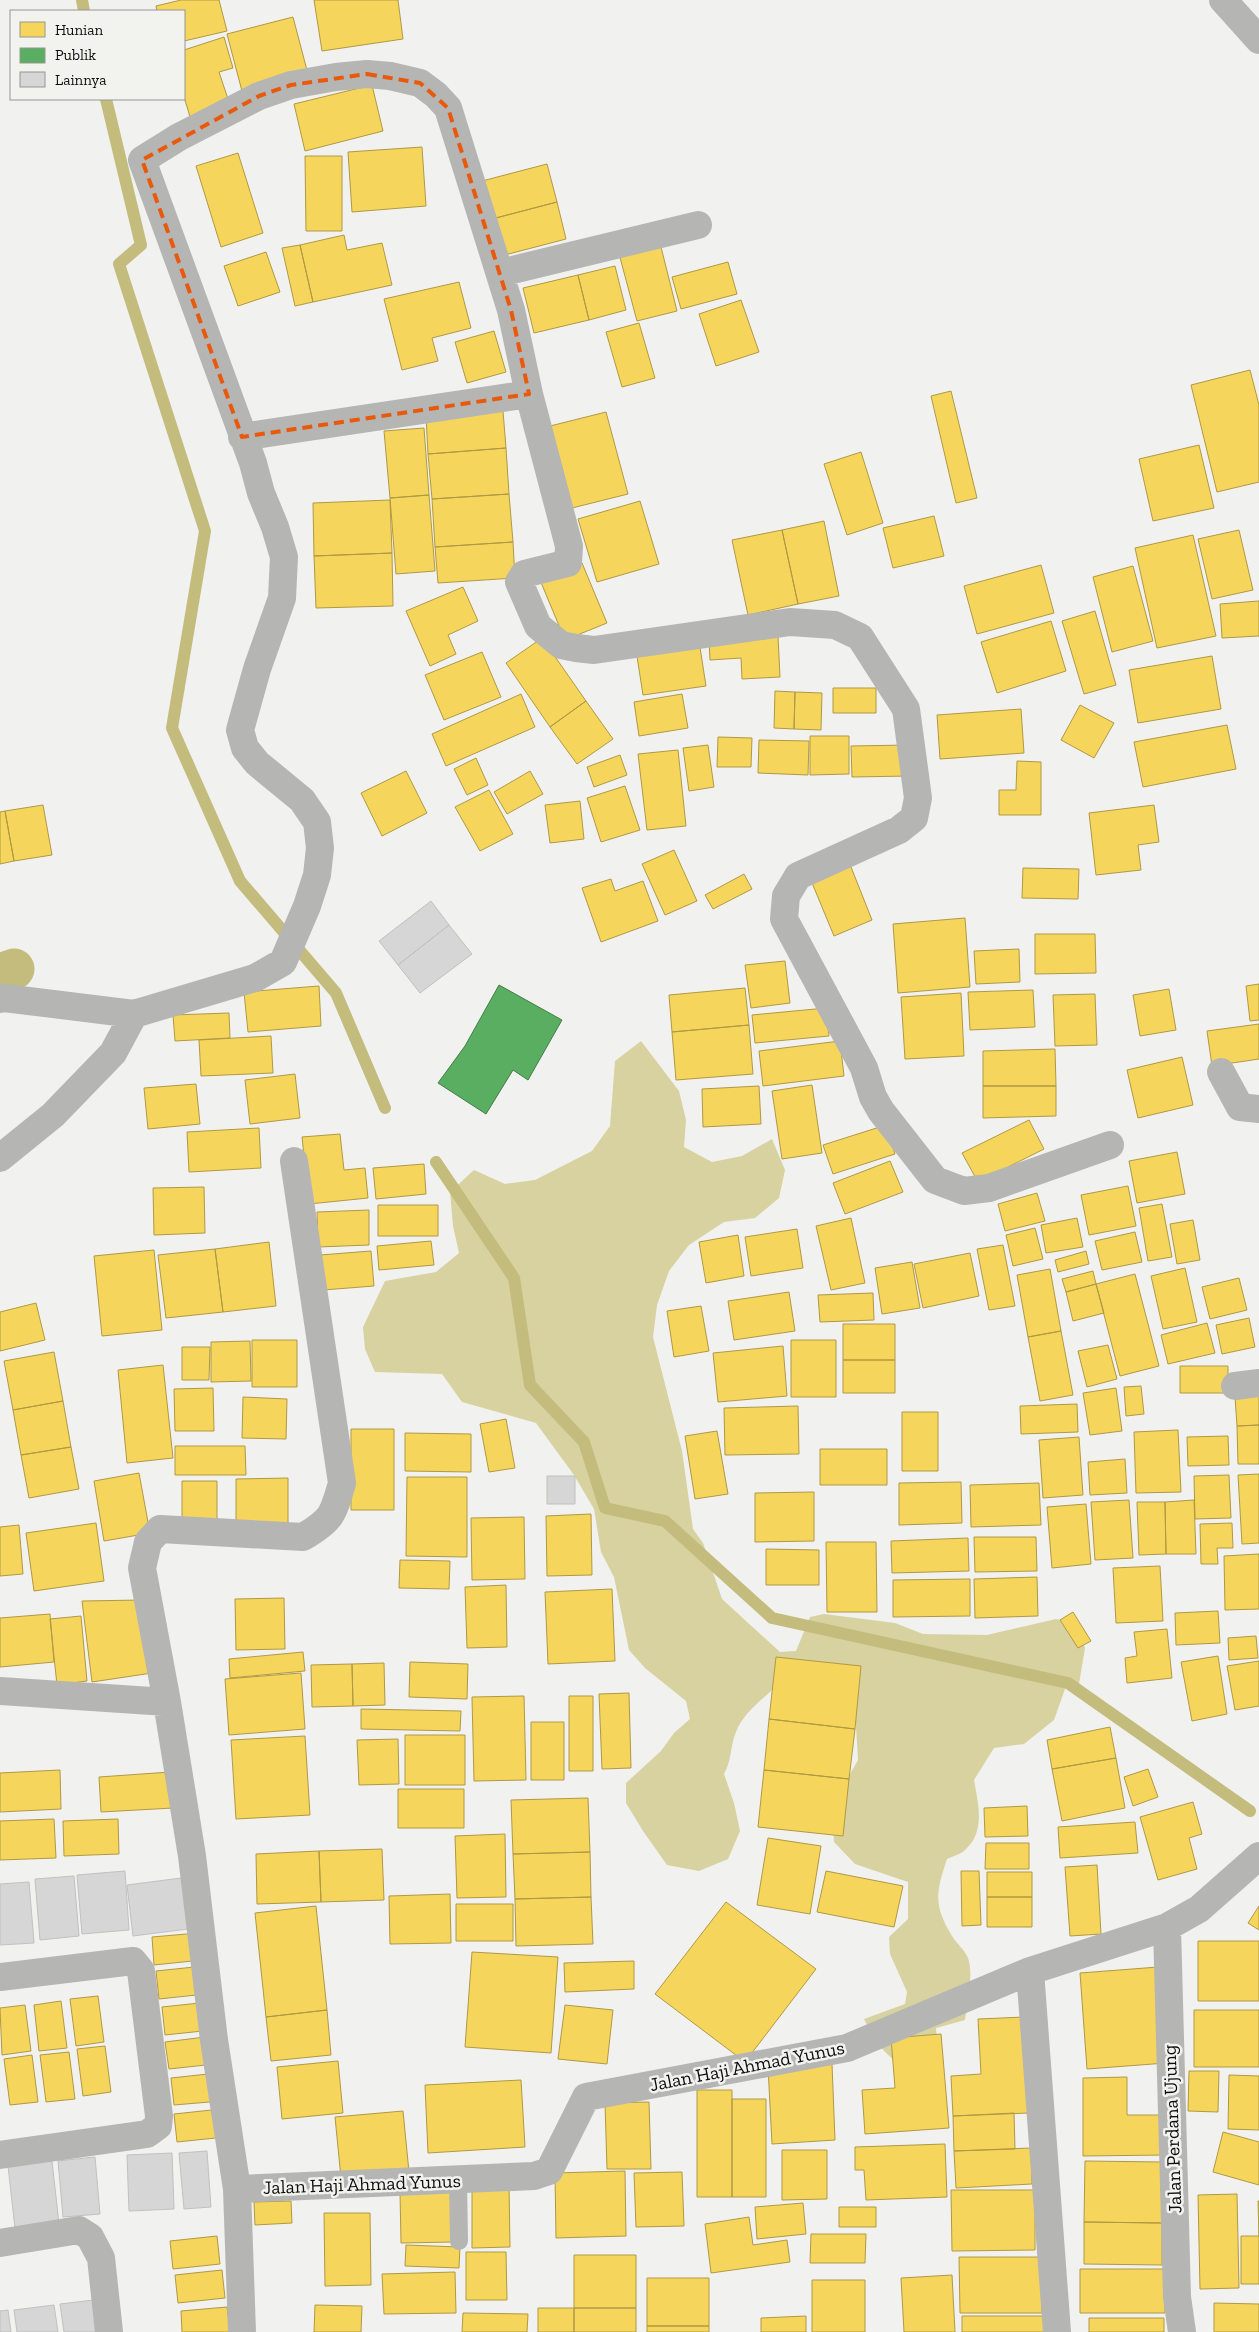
<svg xmlns="http://www.w3.org/2000/svg" width="1259" height="2332" font-family="'Zilla Slab',serif">
	<style>
		.forest { fill: #d7d29f }
		.homes { fill: #f6d55c; stroke: #b09944 }
		.public { fill: #5aae61; stroke: #437e47 }
		.lines { fill: none; stroke-linecap: round; stroke-linejoin: round }
		.stream { stroke: #c3bc7c; stroke-width: 12 }
		.canal { stroke: #c3bc7c; stroke-width: 41 }
		.building { fill: #d5d6d5; stroke: #c0c1c0 }
		.lane { stroke: #b5b5b4; stroke-width: 18 }
		.street { stroke: #b5b5b4; stroke-width: 28 }
		.marked { fill: none; stroke: #e8590c; stroke-width: 4; stroke-dasharray: 10 6; stroke-linejoin: round }
		.labels { text-anchor: middle; dominant-baseline: central; stroke-width: 5; stroke-linejoin: round; paint-order: stroke }
		.street-label { font-size: 19px; fill: #0d0d0b; stroke: #f2f2ee }
	</style>
	<rect width="100%" height="100%" fill="#f1f1ef"/>
	<path class="forest" d="M641 1041 679 1091 686 1120 684 1147 712 1162 742 1156 772 1139 785 1170 779 1198 755 1218 724 1222 689 1245 669 1271 657 1305 653 1337 682 1451 693 1529 703 1543 722 1599 780 1652 796 1651 810 1617 824 1614 895 1623 923 1634 987 1635 1056 1619 1076 1622 1085 1648 1079 1684 1065 1689 1054 1720 1024 1744 994 1748 974 1780C978 1803 986 1832 965 1850 961 1854 953 1856 947 1859 936 1892 933 1905 952 1936 956 1943 965 1950 968 1958 974 1974 967 2003 965 2020L936 2028 939 2069 907 2073 876 2043 864 2019 905 2004 907 1992 890 1954 889 1937 908 1919V1882L855 1864 834 1842 832 1806 858 1760 856 1726 844 1712 772 1690C759 1702 742 1715 736 1732 730 1746 732 1760 724 1774L734 1803 740 1831 728 1859 699 1871 667 1865 643 1831 626 1803V1783L661 1751 674 1733 690 1719 686 1701 645 1668 629 1650 614 1577 601 1552 594 1509 574 1475 536 1423 462 1402 442 1374 375 1372 365 1349 363 1327 385 1281 436 1272 459 1253 453 1226 450 1192 474 1170 505 1184 535 1180 592 1151 610 1126 615 1061Z"/>
	<path class="homes" d="M181 0H219L227 31 184 41V11H157L156 6Z
		M314 0H398L403 39 322 51Z
		M293 17 309 78 243 95 227 34Z
		M224 37 233 68 219 72 231 108 191 120 184 97V50Z
		M372 85 383 131 305 151 294 104Z
		M422 147 426 206 352 212 348 152Z
		M238 153 263 233 221 247 196 166Z
		M305 156H342V231H306Z
		M547 164 557 202 492 219 482 181Z
		M557 202 566 239 501 256 492 219Z
		M344 235 347 250 382 243 392 285 313 302 300 245Z
		M659 239 677 311 637 321 618 250Z
		M300 245 313 302 295 306 282 248Z
		M266 252 280 292 238 306 224 266Z
		M728 262 737 294 681 309 672 277Z
		M615 266 626 310 589 320 578 275Z
		M578 275 589 320 534 333 523 288Z
		M459 282 471 328 432 338 438 361 402 370 384 299Z
		M741 300 759 352 716 366 699 314Z
		M639 323 655 378 622 387 606 332Z
		M494 331 506 372 467 383 455 342Z
		M1250 370 1259 405V482L1217 492 1191 385Z
		M951 391 977 498 956 503 931 396Z
		M503 411 506 448 428 454 426 416Z
		M606 412 628 494 572 508 550 426Z
		M424 428 429 495 390 498 384 431Z
		M1199 445 1214 508 1153 521 1139 459Z
		M506 448 509 494 432 499 428 454Z
		M861 452 883 523 847 535 824 464Z
		M509 494 513 542 435 547 432 499Z
		M429 495 435 571 396 574 390 498Z
		M390 500 392 553 314 556 313 503Z
		M640 501 659 564 597 582 578 519Z
		M934 516 944 556 893 568 883 528Z
		M824 521 839 596 798 604 782 530Z
		M782 530 798 604 748 615 732 540Z
		M1239 530 1253 590 1212 599 1198 539Z
		M1193 535 1216 636 1157 648 1135 548Z
		M513 542 515 578 438 583 435 547Z
		M392 553 393 606 316 608 314 556Z
		M582 563 607 623 565 640 540 580Z
		M1041 565 1054 613 977 634 964 586Z
		M1133 566 1153 641 1112 652 1093 577Z
		M463 587 478 621 448 635 456 654 430 666 406 611Z
		M1259 601V636L1222 638 1220 604Z
		M1095 611 1116 685 1084 694 1062 621Z
		M1051 621 1066 671 997 693 981 642Z
		M778 636 780 677 742 679 741 658 710 660 709 640Z
		M542 638 586 701 550 727 506 663Z
		M699 641 706 686 643 695 636 650Z
		M482 652 501 697 444 720 425 675Z
		M1212 656 1221 709 1138 723 1129 670Z
		M833 688H876V713H833Z
		M775 691 795 692 794 729 774 728Z
		M795 692 822 693 821 730 794 729Z
		M521 694 535 727 446 766 432 734Z
		M682 694 688 728 639 736 634 702Z
		M586 701 613 739 577 764 550 727Z
		M1080 705 1114 723 1094 758 1061 740Z
		M1021 709 1024 753 940 759 937 715Z
		M1227 725 1236 769 1143 787 1134 742Z
		M810 736H849V774L810 775Z
		M718 737 752 738 751 767H717Z
		M759 740 809 741 808 775 758 773Z
		M708 745 714 787 689 791 683 748Z
		M908 745 909 776 852 777 851 746Z
		M678 750 686 826 647 830 638 754Z
		M620 755 627 775 594 787 587 767Z
		M476 758 488 785 467 795 454 769Z
		M1017 761 1041 762V815H999V790H1016Z
		M406 771 427 813 382 836 361 793Z
		M530 771 543 794 507 814 494 792Z
		M625 786 640 830 601 842 587 798Z
		M489 790 513 834 480 851 455 807Z
		M580 801 584 839 550 843 545 805Z
		M43 805 52 855 14 861 5 811Z
		M1154 805 1159 842 1138 845 1141 870 1096 875 1089 813Z
		M5 811 14 861 0 864V812Z
		M674 850 697 901 665 915 642 864Z
		M849 862 872 920 834 936 810 878Z
		M1023 868 1079 869 1078 899 1022 898Z
		M744 874 752 889 713 909 705 895Z
		M611 879 615 891 643 881 658 921 601 942 582 888Z
		M965 918 970 987 898 993 893 924Z
		M1035 934H1095L1096 973 1035 974Z
		M1019 949 1020 982 976 984 974 951Z
		M785 961 790 1003 751 1008 745 965Z
		M1259 984V1020L1250 1021 1246 986Z
		M319 986 321 1026 248 1032 244 992Z
		M745 988 749 1025 672 1032 669 995Z
		M1169 989 1176 1030 1140 1036 1133 995Z
		M1033 990 1035 1027 970 1030 968 992Z
		M961 993 964 1056 905 1059 901 997Z
		M1095 994 1097 1045 1055 1046 1053 995Z
		M826 1008 829 1036 755 1043 752 1015Z
		M229 1013 230 1038 175 1041 173 1015Z
		M1259 1024V1059L1212 1066 1207 1031Z
		M749 1025 753 1074 676 1080 672 1032Z
		M271 1036 273 1073 201 1076 199 1040Z
		M840 1041 844 1076 763 1086 759 1051Z
		M1055 1049 1056 1086H983V1051Z
		M1182 1057 1193 1105 1138 1118 1127 1070Z
		M295 1074 300 1118 250 1124 245 1080Z
		M196 1084 200 1124 148 1129 144 1088Z
		M812 1085 822 1153 782 1159 772 1091Z
		M759 1086 761 1124 703 1127 702 1089Z
		M983 1086H1056V1116L983 1118Z
		M1029 1120 1044 1149 978 1182 962 1153Z
		M886 1125 895 1154 833 1174 823 1145Z
		M259 1128 261 1168 189 1172 187 1132Z
		M340 1134 344 1170 365 1168 368 1198 309 1204 302 1137Z
		M1177 1152 1185 1194 1137 1203 1129 1161Z
		M890 1161 903 1192 845 1214 833 1183Z
		M424 1164 426 1194 376 1199 373 1168Z
		M1128 1186 1136 1226 1089 1235 1081 1195Z
		M204 1187 205 1233 154 1235 153 1188Z
		M1037 1193 1045 1221 1005 1231 998 1204Z
		M1162 1204 1172 1257 1148 1261 1139 1208Z
		M378 1205H438V1236H378Z
		M369 1210V1245L318 1247 317 1212Z
		M851 1218 865 1283 831 1290 816 1226Z
		M1077 1218 1083 1247 1046 1253 1041 1225Z
		M1193 1220 1200 1260 1177 1264 1170 1224Z
		M1035 1228 1043 1259 1013 1266 1006 1235Z
		M797 1229 803 1268 751 1276 745 1237Z
		M1135 1232 1142 1262 1102 1270 1095 1241Z
		M738 1235 744 1276 706 1283 699 1242Z
		M431 1241 434 1265 379 1270 377 1246Z
		M269 1242 276 1306 223 1312 215 1249Z
		M1003 1245 1015 1306 989 1310 977 1249Z
		M215 1249 223 1312 166 1318 158 1255Z
		M154 1250 162 1330 102 1336 94 1256Z
		M371 1251 374 1286 323 1290 320 1255Z
		M1086 1251 1089 1264 1058 1272 1055 1260Z
		M970 1253 979 1296 923 1308 914 1264Z
		M912 1262 920 1308 882 1314 875 1268Z
		M1185 1268 1197 1322 1163 1329 1151 1276Z
		M1050 1269 1061 1331 1028 1337 1017 1275Z
		M1093 1271 1096 1284 1066 1292 1062 1279Z
		M1135 1274 1159 1366 1120 1376 1096 1284Z
		M1239 1278 1247 1310 1210 1319 1202 1287Z
		M1096 1284 1104 1313 1073 1321 1066 1292Z
		M789 1292 795 1331 734 1340 728 1301Z
		M873 1293 874 1320 820 1322 818 1295Z
		M36 1303 45 1340 0 1351V1312Z
		M701 1306 709 1351 674 1357 667 1311Z
		M1249 1318 1255 1347 1222 1354 1216 1325Z
		M1207 1323 1215 1353 1168 1364 1161 1335Z
		M843 1324H895V1360H843Z
		M1061 1331 1073 1395 1040 1401 1028 1337Z
		M252 1340H297V1387H252Z
		M791 1340H836V1397H791Z
		M250 1341 251 1381 211 1382V1342Z
		M1108 1345 1117 1379 1087 1387 1078 1351Z
		M783 1346 787 1396 718 1402 713 1353Z
		M182 1347H210L209 1380H182Z
		M54 1352 63 1401 13 1410 4 1361Z
		M843 1360H895V1393H843Z
		M163 1365 173 1458 127 1463 118 1370Z
		M1180 1366H1228V1393H1180Z
		M1141 1386 1144 1414 1126 1416 1124 1387Z
		M213 1388 214 1431H175L174 1389Z
		M1116 1388 1122 1431 1090 1435 1083 1393Z
		M1259 1396V1425L1237 1426 1235 1397Z
		M243 1397 287 1399 286 1439 242 1438Z
		M63 1401 71 1447 21 1455 13 1410Z
		M1077 1404 1078 1432 1021 1434 1020 1406Z
		M798 1406 799 1454 725 1455 724 1408Z
		M902 1412H938V1471H902Z
		M506 1419 515 1468 489 1472 480 1424Z
		M1259 1425V1464H1238L1237 1426Z
		M351 1429H394V1510H351Z
		M1178 1430 1181 1492 1136 1493 1134 1432Z
		M717 1431 728 1494 695 1499 685 1436Z
		M405 1433 471 1434V1472L405 1471Z
		M1228 1436 1229 1465 1188 1466 1187 1437Z
		M1079 1437 1083 1495 1043 1498 1039 1440Z
		M175 1446H245L246 1475H175Z
		M71 1447 79 1489 29 1498 21 1455Z
		M820 1449H887V1485H820Z
		M1125 1459 1127 1493 1090 1495 1088 1462Z
		M139 1473 150 1533 104 1541 94 1481Z
		M1259 1474V1543L1242 1544 1238 1475Z
		M1229 1475 1231 1518 1195 1519 1194 1476Z
		M407 1477H467V1557L406 1556Z
		M288 1478V1527H236V1479Z
		M182 1481H217V1531L182 1529Z
		M961 1482 962 1523 899 1525V1483Z
		M1039 1483 1041 1525 971 1527 970 1485Z
		M814 1492V1541L755 1542V1493Z
		M1129 1500 1133 1558 1095 1560 1091 1502Z
		M1194 1500 1196 1554H1166L1165 1502Z
		M1137 1502H1165L1166 1554 1139 1555Z
		M1086 1504 1091 1564 1052 1568 1047 1507Z
		M591 1514 592 1575 547 1576 546 1516Z
		M524 1517 525 1579 472 1580 471 1518Z
		M96 1523 104 1581 34 1591 26 1533Z
		M1232 1523 1233 1548H1217L1218 1564H1201L1200 1524Z
		M19 1525 23 1574 0 1576V1527Z
		M974 1537H1036L1037 1571 975 1572Z
		M968 1538 969 1571 892 1573 891 1541Z
		M826 1542H876L877 1612H827Z
		M766 1549 819 1550V1585H766Z
		M1259 1554V1609L1225 1610 1224 1556Z
		M400 1560 450 1561 449 1589 399 1588Z
		M1160 1566 1163 1621 1116 1623 1113 1568Z
		M1037 1577 1038 1616 975 1618 974 1579Z
		M970 1579V1616L893 1617V1580Z
		M506 1585 507 1647 467 1648 465 1587Z
		M612 1589 615 1661 548 1664 545 1592Z
		M284 1598 285 1649 236 1650 235 1599Z
		M142 1600 152 1673 92 1682 82 1601Z
		M1218 1611 1220 1643 1176 1645 1175 1613Z
		M1073 1612 1091 1641 1078 1648 1060 1620Z
		M50 1614 54 1662 0 1667V1618Z
		M81 1616 87 1681 57 1685 50 1619Z
		M1167 1629 1172 1678 1127 1683 1125 1658 1137 1656 1134 1632Z
		M1256 1636 1258 1658 1229 1660 1228 1638Z
		M303 1652 305 1671 230 1678 229 1659Z
		M1218 1656 1227 1714 1192 1721 1181 1662Z
		M776 1657 861 1666 855 1729 769 1719Z
		M1259 1661V1706L1235 1710 1227 1666Z
		M410 1662 468 1664 467 1699 409 1697Z
		M384 1663 385 1705 353 1706 352 1664Z
		M352 1664 353 1706 312 1707 311 1665Z
		M301 1673 305 1729 229 1735 225 1679Z
		M629 1693 631 1768 602 1769 599 1694Z
		M524 1696 526 1780 474 1781 472 1697Z
		M569 1696H593V1771H569Z
		M361 1709 461 1711 460 1731 361 1729Z
		M769 1719 855 1729 849 1779 764 1770Z
		M531 1722H564V1780H531Z
		M1110 1727 1116 1758 1052 1769 1047 1740Z
		M405 1735H465V1785H405Z
		M305 1736 310 1815 236 1819 231 1740Z
		M398 1739 399 1784 359 1785 357 1740Z
		M1116 1758 1125 1808 1062 1821 1052 1769Z
		M1148 1769 1158 1797 1133 1806 1124 1777Z
		M60 1770 61 1809 0 1812V1773Z
		M764 1770 849 1779 843 1836 758 1827Z
		M170 1772 173 1808 101 1812 99 1777Z
		M398 1789H464V1828H398Z
		M588 1798 590 1852 513 1854 511 1800Z
		M1193 1802 1202 1834 1189 1838 1197 1869 1158 1880 1140 1817Z
		M1027 1806 1028 1836 985 1837 984 1808Z
		M54 1819 56 1858 0 1860V1821Z
		M118 1819 119 1854 64 1856 63 1821Z
		M1135 1822 1138 1853 1060 1858 1058 1827Z
		M505 1834 506 1897 457 1898 455 1836Z
		M768 1838 821 1846 810 1914 757 1905Z
		M986 1843H1029V1869H985Z
		M382 1849 384 1900 321 1902 319 1851Z
		M319 1851 321 1902 257 1904 256 1854Z
		M590 1852 591 1897 515 1899 513 1854Z
		M1097 1865 1101 1934 1070 1936 1065 1867Z
		M826 1871 903 1886 894 1927 817 1912Z
		M961 1871H979L981 1925 962 1926Z
		M987 1872H1032V1897H987Z
		M450 1894 451 1943 390 1944 389 1896Z
		M591 1897 593 1944 516 1946 515 1899Z
		M987 1897H1032V1927H987Z
		M726 1902 816 1969 745 2062 655 1994Z
		M456 1904H513V1941H456Z
		M316 1906 327 2010 266 2017 255 1913Z
		M1259 1906V1930L1248 1923Z
		M198 1933 202 1960 154 1965 152 1937Z
		M1198 1941H1259V2001H1198Z
		M472 1952 558 1957 551 2053 465 2047Z
		M634 1961V1989L565 1992 564 1963Z
		M204 1966 206 1994 159 1999 156 1971Z
		M1158 1967 1166 2063 1087 2069 1080 1973Z
		M98 1996 104 2042 76 2046 70 1999Z
		M61 2001 67 2048 39 2051 34 2005Z
		M209 2002 212 2030 165 2035 162 2007Z
		M25 2005 31 2051 2 2055 0 2008Z
		M565 2005 613 2010 607 2064 558 2059Z
		M327 2010 331 2055 271 2061 266 2017Z
		M1194 2010H1259V2067H1194Z
		M1025 2017 1029 2113 953 2116 951 2076 981 2074 978 2019Z
		M941 2034 949 2128 865 2134 862 2090 895 2088 891 2038Z
		M213 2036 215 2064 169 2069 165 2042Z
		M105 2046 111 2092 83 2096 77 2049Z
		M69 2052 75 2099 46 2102 40 2055Z
		M32 2055 38 2102 10 2105 4 2059Z
		M338 2061 343 2113 282 2119 277 2067Z
		M832 2064 835 2140 772 2144 768 2067Z
		M1189 2071H1219L1218 2112 1188 2111Z
		M217 2073 221 2101 174 2105 171 2078Z
		M1229 2075 1259 2076V2130L1228 2129Z
		M1127 2077V2115H1165L1166 2155 1083 2156V2078Z
		M521 2080 525 2147 428 2153 425 2085Z
		M697 2090H732V2197H697Z
		M732 2099H766V2197H732Z
		M649 2102 651 2169H607L605 2103Z
		M221 2109 225 2137 177 2142 174 2114Z
		M403 2111 409 2172 341 2178 335 2117Z
		M1014 2113 1015 2149 954 2151 953 2116Z
		M1223 2132 1259 2142V2185L1213 2172Z
		M945 2144 947 2197 866 2200 864 2170H855V2147Z
		M1031 2148 1032 2184 956 2188 954 2151Z
		M782 2150H827V2199L782 2200Z
		M1085 2161 1162 2162V2223L1084 2222Z
		M625 2171 626 2236 556 2238 555 2173Z
		M682 2172 684 2226 636 2227 634 2173Z
		M509 2185 510 2247 472 2248V2186Z
		M951 2190H1035V2250L952 2251Z
		M400 2192H453V2242L401 2243Z
		M1237 2194 1239 2288 1200 2289 1198 2195Z
		M291 2201 292 2223 255 2225 254 2202Z
		M1258 2201H1259V2284H1241V2236H1259Z
		M803 2203 806 2234 757 2239 755 2207Z
		M839 2207H876V2227H839Z
		M324 2213H370L371 2285 325 2286Z
		M749 2217 753 2245 787 2240 790 2262 711 2273 705 2224Z
		M1084 2222 1162 2223V2265L1084 2264Z
		M811 2234H866L865 2263H810Z
		M217 2236 220 2264 173 2269 170 2241Z
		M406 2245 460 2247 459 2268 405 2266Z
		M466 2252H506L507 2300H466Z
		M574 2255H636V2308H574Z
		M959 2257H1041L1042 2313H960Z
		M1080 2269H1165V2313H1080Z
		M222 2270 225 2298 178 2303 175 2275Z
		M455 2272 456 2313 384 2314 382 2274Z
		M952 2275 955 2332H904L901 2278Z
		M647 2278H709V2326H647Z
		M812 2280H865V2332H812Z
		M1214 2303 1259 2304V2332H1214Z
		M315 2305 362 2306 361 2332H314Z
		M227 2307 230 2332H182L181 2311Z
		M538 2308H574V2332H538Z
		M574 2308H636V2332H574Z
		M463 2313 528 2314 527 2332H462Z
		M806 2316V2332H761V2318Z
		M962 2316H1049V2332H962Z
		M1089 2318H1164V2332H1089Z
		M647 2326H709V2332H647Z"/>
	<path class="public" d="M499 985 562 1020 528 1080 513 1070 486 1114 438 1083 465 1046Z"/>
	<g class="lines">
		<path class="stream" d="M82 0 84 11
			M106 99 141 245 119 264 205 531 172 728 240 881 336 993 385 1108
			M436 1162 514 1278 530 1385 584 1442 605 1508 665 1521 772 1618 1068 1683 1250 1811"/>
		<path class="canal" d="M0 974 14 969"/>
	</g>
	<path class="building" d="M431 901 449 925 398 965 379 941Z
		M449 925 472 954 420 993 398 965Z
		M547 1476H575V1504H547Z
		M125 1871 129 1930 82 1934 77 1875Z
		M74 1876 79 1936 40 1940 35 1879Z
		M189 1877 196 1928 133 1936 127 1885Z
		M29 1882 34 1943 0 1945V1884Z
		M207 2151 211 2207 184 2209 179 2153Z
		M172 2153 174 2209 129 2211 127 2155Z
		M95 2157 100 2214 63 2217 58 2161Z
		M52 2161 59 2224 15 2228 8 2166Z
		M102 2299 106 2332H64L60 2304Z
		M54 2305 58 2332H17L14 2310Z
		M8 2310 11 2332H0V2311Z"/>
	<g class="lines">
		<path class="lane" d="M458 2180 459 2241"/>
		<path class="street" d="M1223 0 1259 40
			M500 273 698 225
			M242 437 529 394
			M0 999 4 998 134 1014
			M1221 1072 1240 1107 1259 1109
			M0 1158 53 1115 113 1053 134 1014 255 978 283 962 307 906 317 875 320 848 317 822 302 800 257 763 245 748 240 730 257 669 282 598 284 557 275 527 261 493 253 463 142 160 179 137 259 96 291 85 336 77 367 74 390 76 420 83 436 95 448 108 511 310 529 394 569 546 568 563 524 574 519 582 538 626 561 645 576 648 594 650 790 622 835 625 860 637 906 709 918 798 914 818 899 830 798 876 786 896 784 919 864 1068 873 1097 881 1111 935 1180 964 1191 989 1188 1110 1145
			M1235 1386 1259 1383
			M0 1691 167 1702
			M1167 1927 1177 2297 1182 2332
			M1030 1971 1057 2332
			M0 1977 133 1961 141 1971 159 2116 158 2126 147 2134 0 2155
			M237 2189 534 2176 549 2171 586 2097 847 2048 1030 1971 1167 1927 1199 1909 1259 1856
			M0 2243 79 2230 90 2237 101 2258 109 2332
			M242 2332 237 2189 214 2040 192 1856 167 1702 142 1568 148 1542 160 1529 303 1537C332 1520 333 1515 342 1483L294 1161"/>
	</g>
	<path class="marked" d="M367 74 420 83 448 108 511 310 529 394 242 437 142 160 259 96 291 85Z"/>
	<g class="labels">
		<g class="street-label">
			<text transform="translate(747 2066) rotate(-11)">Jalan Haji Ahmad Yunus</text>
			<text transform="translate(1172 2129) rotate(-92)">Jalan Perdana Ujung</text>
			<text transform="translate(362 2184) rotate(-2)">Jalan Haji Ahmad Yunus</text>
		</g>
	</g>
	<rect x="10" y="10" width="175" height="90" fill="#f2f2ee" stroke="#969693"/>
	<rect x="20" y="22" width="25" height="15" fill="#f6d55c" stroke="#969693"/>
	<text x="55" y="35" font-size="15" fill="#0d0d0b">Hunian</text>
	<rect x="20" y="48" width="25" height="15" fill="#5aae61" stroke="#969693"/>
	<text x="55" y="60" font-size="15" fill="#0d0d0b">Publik</text>
	<rect x="20" y="72" width="25" height="15" fill="#d5d6d5" stroke="#969693"/>
	<text x="55" y="85" font-size="15" fill="#0d0d0b">Lainnya</text>
</svg>
